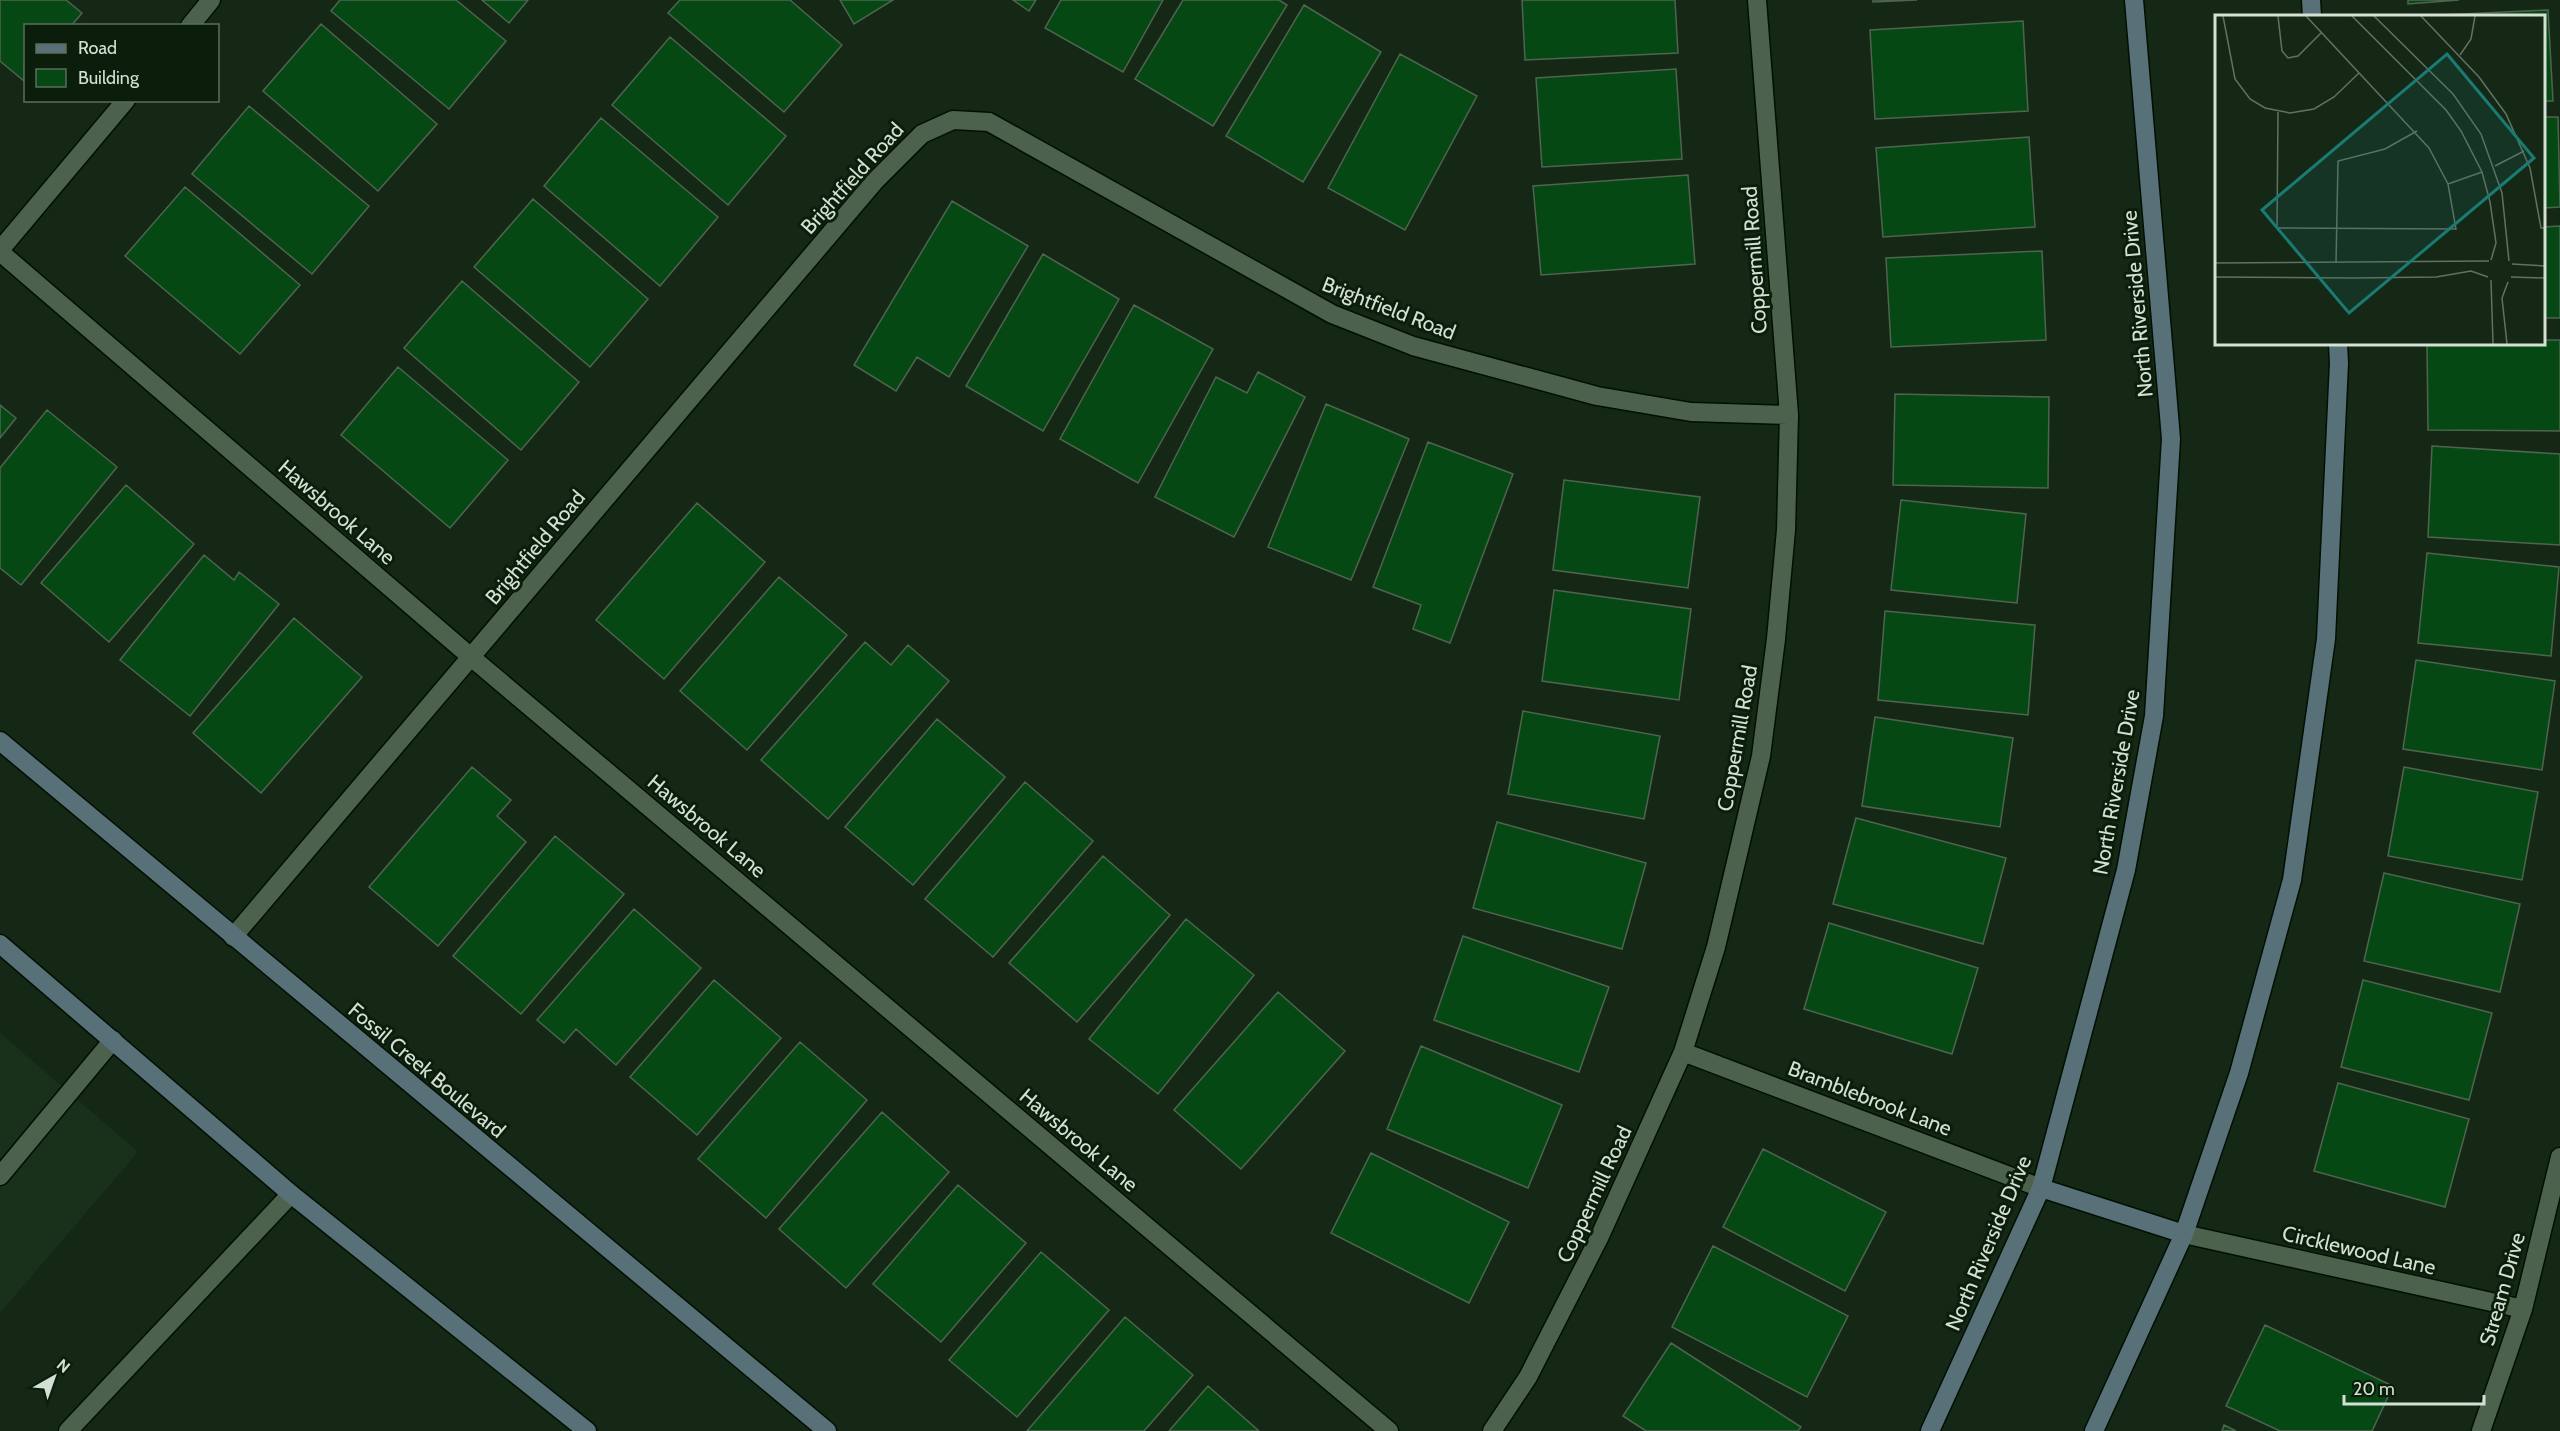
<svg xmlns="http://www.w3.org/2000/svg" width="2560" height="1431" font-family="Cabin,sans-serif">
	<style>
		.built { fill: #19311a }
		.building { fill: #064813; stroke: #4f644f; stroke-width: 1.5 }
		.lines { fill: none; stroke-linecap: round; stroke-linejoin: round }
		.lane-casing { stroke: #011002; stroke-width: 21 }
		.street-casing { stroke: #011002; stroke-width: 21 }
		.secondary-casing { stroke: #011002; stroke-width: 21 }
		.lane { stroke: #4d624d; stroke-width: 18 }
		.street { stroke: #4d624d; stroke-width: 18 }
		.secondary { stroke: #587078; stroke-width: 18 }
		.labels { text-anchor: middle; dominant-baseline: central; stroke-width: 6; stroke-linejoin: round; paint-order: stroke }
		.street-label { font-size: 21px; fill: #d4e0d4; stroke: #0b1e0c }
		.inset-road { fill: none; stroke: #617262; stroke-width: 1.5 }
		.view { fill: #197b73; fill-opacity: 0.15; stroke: #197b73; stroke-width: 3 }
		.inset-edge { fill: none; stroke: #d4e0d4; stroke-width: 3 }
	</style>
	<rect width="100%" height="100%" fill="#152816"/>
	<path class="built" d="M0 1033 138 1152 0 1313Z"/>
	<path class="building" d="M0 0H66L82 13 71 26H26L24 81 0 61Z
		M340 0H456L506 41 449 109 331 11Z
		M482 0H528L509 23Z
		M680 0H790L842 45 784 112 668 13Z
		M840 0H893L854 24Z
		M1013 0H1036L1029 11Z
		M1061 0H1163L1123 72 1045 28Z
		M1183 0H1279L1287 5 1213 126 1135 79Z
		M1522 0H1675L1678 53 1525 60Z
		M1873 0H1917L1873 2Z
		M2408 0H2459L2408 4Z
		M1304 5 1381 52 1303 182 1226 136Z
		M2548 10 2553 101H2544V16H2418Z
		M2023 21 2028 111 1875 119 1870 30Z
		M321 24 437 124 378 191 263 91Z
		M670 37 786 136 728 205 612 105Z
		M1400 54 1477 96 1405 230 1328 188Z
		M1676 69 1682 159 1542 167 1536 78Z
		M249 106 369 206 312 274 192 174Z
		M2544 117H2558L2560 207 2544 208Z
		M601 118 718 217 660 286 544 186Z
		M2029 137 2035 227 1883 237 1876 148Z
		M1688 175 1695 264 1541 275 1533 186Z
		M185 187 300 285 240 354 125 256Z
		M533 199 648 299 590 367 474 267Z
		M952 201 1028 246 949 377 917 357 896 391 854 365Z
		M2560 226V318H2544V227Z
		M2042 251 2046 340 1891 347 1886 258Z
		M1043 254 1119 299 1043 431 966 386Z
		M462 281 579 382 521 450 404 348Z
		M1134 305 1213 349 1138 483 1060 439Z
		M2544 340H2560V431L2428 430 2427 344H2544Z
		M398 367 508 460 450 528 341 435Z
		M1258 372 1305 397 1234 537 1155 497 1216 377 1247 393Z
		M1895 394 2049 397 2048 488 1893 485Z
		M1326 404 1409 439 1351 580 1268 547Z
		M0 405 16 418 0 438Z
		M47 410 117 467 21 585 0 568V468Z
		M1428 442 1513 474 1450 643 1413 629 1421 605 1373 587Z
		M2432 446 2560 454V545L2428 537Z
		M1564 480 1700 497 1688 588 1553 570Z
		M126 485 194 544 109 642 41 583Z
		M1901 500 2026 514 2017 603 1891 590Z
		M697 503 765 562 664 679 596 620Z
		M2427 553 2559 567 2551 656 2418 643Z
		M204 555 234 580 239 572 279 604 190 716 120 660Z
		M779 577 847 635 747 750 680 691Z
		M1554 590 1691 609 1679 700 1542 681Z
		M1885 611 2035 625 2028 715 1878 700Z
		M294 618 362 677 261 793 193 733Z
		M865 642 891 665 908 645 949 681 828 819 761 760Z
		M2416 660 2555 681 2542 770 2403 749Z
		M1523 711 1660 736 1644 819 1508 794Z
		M1875 717 2013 738 2000 827 1862 806Z
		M937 719 1005 777 913 885 845 827Z
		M472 767 511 800 497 816 526 842 438 946 369 887Z
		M2404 767 2538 792 2522 880 2388 856Z
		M1025 782 1093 841 993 957 925 899Z
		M1856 818 2006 858 1983 944 1833 904Z
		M1497 822 1646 863 1622 949 1473 908Z
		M555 836 624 894 521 1014 453 956Z
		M1103 856 1170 915 1077 1022 1009 963Z
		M2384 873 2520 904 2500 992 2364 961Z
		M634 909 701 968 616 1065 576 1029 564 1043 537 1020Z
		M1186 919 1254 975 1158 1094 1089 1039Z
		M1829 923 1978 968 1952 1054 1804 1009Z
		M1463 936 1609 987 1579 1072 1434 1020Z
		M714 980 781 1038 697 1135 630 1077Z
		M2363 980 2492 1013 2469 1100 2341 1067Z
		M1278 992 1345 1051 1241 1169 1174 1110Z
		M800 1042 867 1100 766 1218 698 1159Z
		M1421 1046 1562 1105 1528 1188 1387 1129Z
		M2338 1083 2469 1119 2445 1207 2314 1171Z
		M882 1112 949 1172 846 1288 779 1229Z
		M1763 1149 1886 1212 1845 1291 1723 1227Z
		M1371 1153 1509 1222 1469 1303 1331 1233Z
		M958 1185 1026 1243 941 1342 873 1284Z
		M1713 1246 1848 1316 1807 1397 1672 1327Z
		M1041 1252 1109 1310 1017 1417 949 1360Z
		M1125 1317 1193 1375 1144 1431H1027Z
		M2265 1325 2393 1386 2372 1431H2280L2226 1406Z
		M1671 1343 1801 1427 1798 1431H1646L1623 1416Z
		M1208 1386 1259 1431H1169Z
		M2224 1425 2236 1431H2222Z"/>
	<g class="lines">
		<defs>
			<path id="lane" d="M0 1176 113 1040
				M68 1431 291 1194"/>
			<path id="street" d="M190 26 211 0
				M0 250 126 100
				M0 252 471 657 1389 1431
				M233 937 875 181 922 134 953 120 989 122 1332 314 1413 346 1597 396 1691 412 1789 415
				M1683 1052 2041 1188
				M2184 1234 2523 1309
				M1492 1431 1528 1377 1599 1238 1683 1052 1716 947 1761 756 1776 639 1786 530 1789 415 1757 0
				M2481 1431 2523 1309 2560 1157"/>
			<path id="secondary" d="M2311 0 2312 16
				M0 741 827 1431
				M0 944 291 1194 587 1431
				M2041 1188 2184 1234
				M1930 1431 2041 1188 2126 870 2154 716 2171 439 2134 0
				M2094 1431 2184 1234 2239 1073 2292 880 2326 639 2339 363 2338 344"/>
		</defs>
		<use href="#lane" class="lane-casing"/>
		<use href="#street" class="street-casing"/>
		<use href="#secondary" class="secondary-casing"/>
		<use href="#lane" class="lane"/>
		<use href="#street" class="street"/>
		<use href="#secondary" class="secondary"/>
	</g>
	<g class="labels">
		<g class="street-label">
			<text transform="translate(852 178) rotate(-48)">Brightfield Road</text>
			<text transform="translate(1754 260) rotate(-94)">Coppermill Road</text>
			<text transform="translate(2137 304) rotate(-95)">North Riverside Drive</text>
			<text transform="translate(1389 308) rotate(21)">Brightfield Road</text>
			<text transform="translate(337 512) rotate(41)">Hawsbrook Lane</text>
			<text transform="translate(535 547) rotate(-50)">Brightfield Road</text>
			<text transform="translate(1737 738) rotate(-80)">Coppermill Road</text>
			<text transform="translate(2116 782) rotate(-80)">North Riverside Drive</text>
			<text transform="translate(707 826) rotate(40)">Hawsbrook Lane</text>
			<text transform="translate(427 1070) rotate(40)">Fossil Creek Boulevard</text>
			<text transform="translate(1870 1098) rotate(21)">Bramblebrook Lane</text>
			<text transform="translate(1079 1140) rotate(40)">Hawsbrook Lane</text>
			<text transform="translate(1594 1194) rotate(-65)">Coppermill Road</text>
			<text transform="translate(1988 1243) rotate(-67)">North Riverside Drive</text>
			<text transform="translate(2359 1250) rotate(13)">Circklewood Lane</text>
			<text transform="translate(2502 1289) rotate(-74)">Stream Drive</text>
		</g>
	</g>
	<g transform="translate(2215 15)">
		<rect width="330" height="330" fill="#152816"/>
		<path class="inset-road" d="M8 1 20 64 35 84 50 93 75 98 99 94 119 82 144 58M63 1 67 36 73 43 83 41 107 17M137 1 231 95 246 116 267 157 275 187 281 228 276 245M159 1 238 79 266 119 287 178 294 246M206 1 264 62 291 99 315 153 326 213H330M245 40 256 24 260 1M63 97 62 213 241 214 233 169 214 133 91 1M280 151 309 136M233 169 267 157M0 248 274 246M121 248 123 146 170 134 202 116M297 249 330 251M0 262 141 263 221 262 256 256 273 262M296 262 330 263M276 265 278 329M292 329 287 283 293 267"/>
		<path class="view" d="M232 39 319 143 134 298 47 195Z"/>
		<rect width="330" height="330" class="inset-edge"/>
	</g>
	<rect x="24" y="24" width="195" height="78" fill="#0b1e0c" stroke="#5b6c5c" stroke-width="1.5"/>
	<rect x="36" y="44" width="30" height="9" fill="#587078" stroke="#5b6c5c" stroke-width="1.5"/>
	<text x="78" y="54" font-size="18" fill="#d4e0d4">Road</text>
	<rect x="36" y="69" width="30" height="18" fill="#064813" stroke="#5b6c5c" stroke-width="1.5"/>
	<text x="78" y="84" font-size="18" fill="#d4e0d4">Building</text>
	<g transform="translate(54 1377) rotate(40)" stroke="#0b1e0c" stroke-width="4.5" paint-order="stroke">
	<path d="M0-4.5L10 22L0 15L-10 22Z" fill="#d4e0d4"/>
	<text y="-9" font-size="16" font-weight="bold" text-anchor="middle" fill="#d4e0d4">N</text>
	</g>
	<path d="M2344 1395v9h140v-9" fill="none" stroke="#d4e0d4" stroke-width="3"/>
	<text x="2353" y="1395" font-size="18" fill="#d4e0d4" stroke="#0b1e0c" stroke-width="4.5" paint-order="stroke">20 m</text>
</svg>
